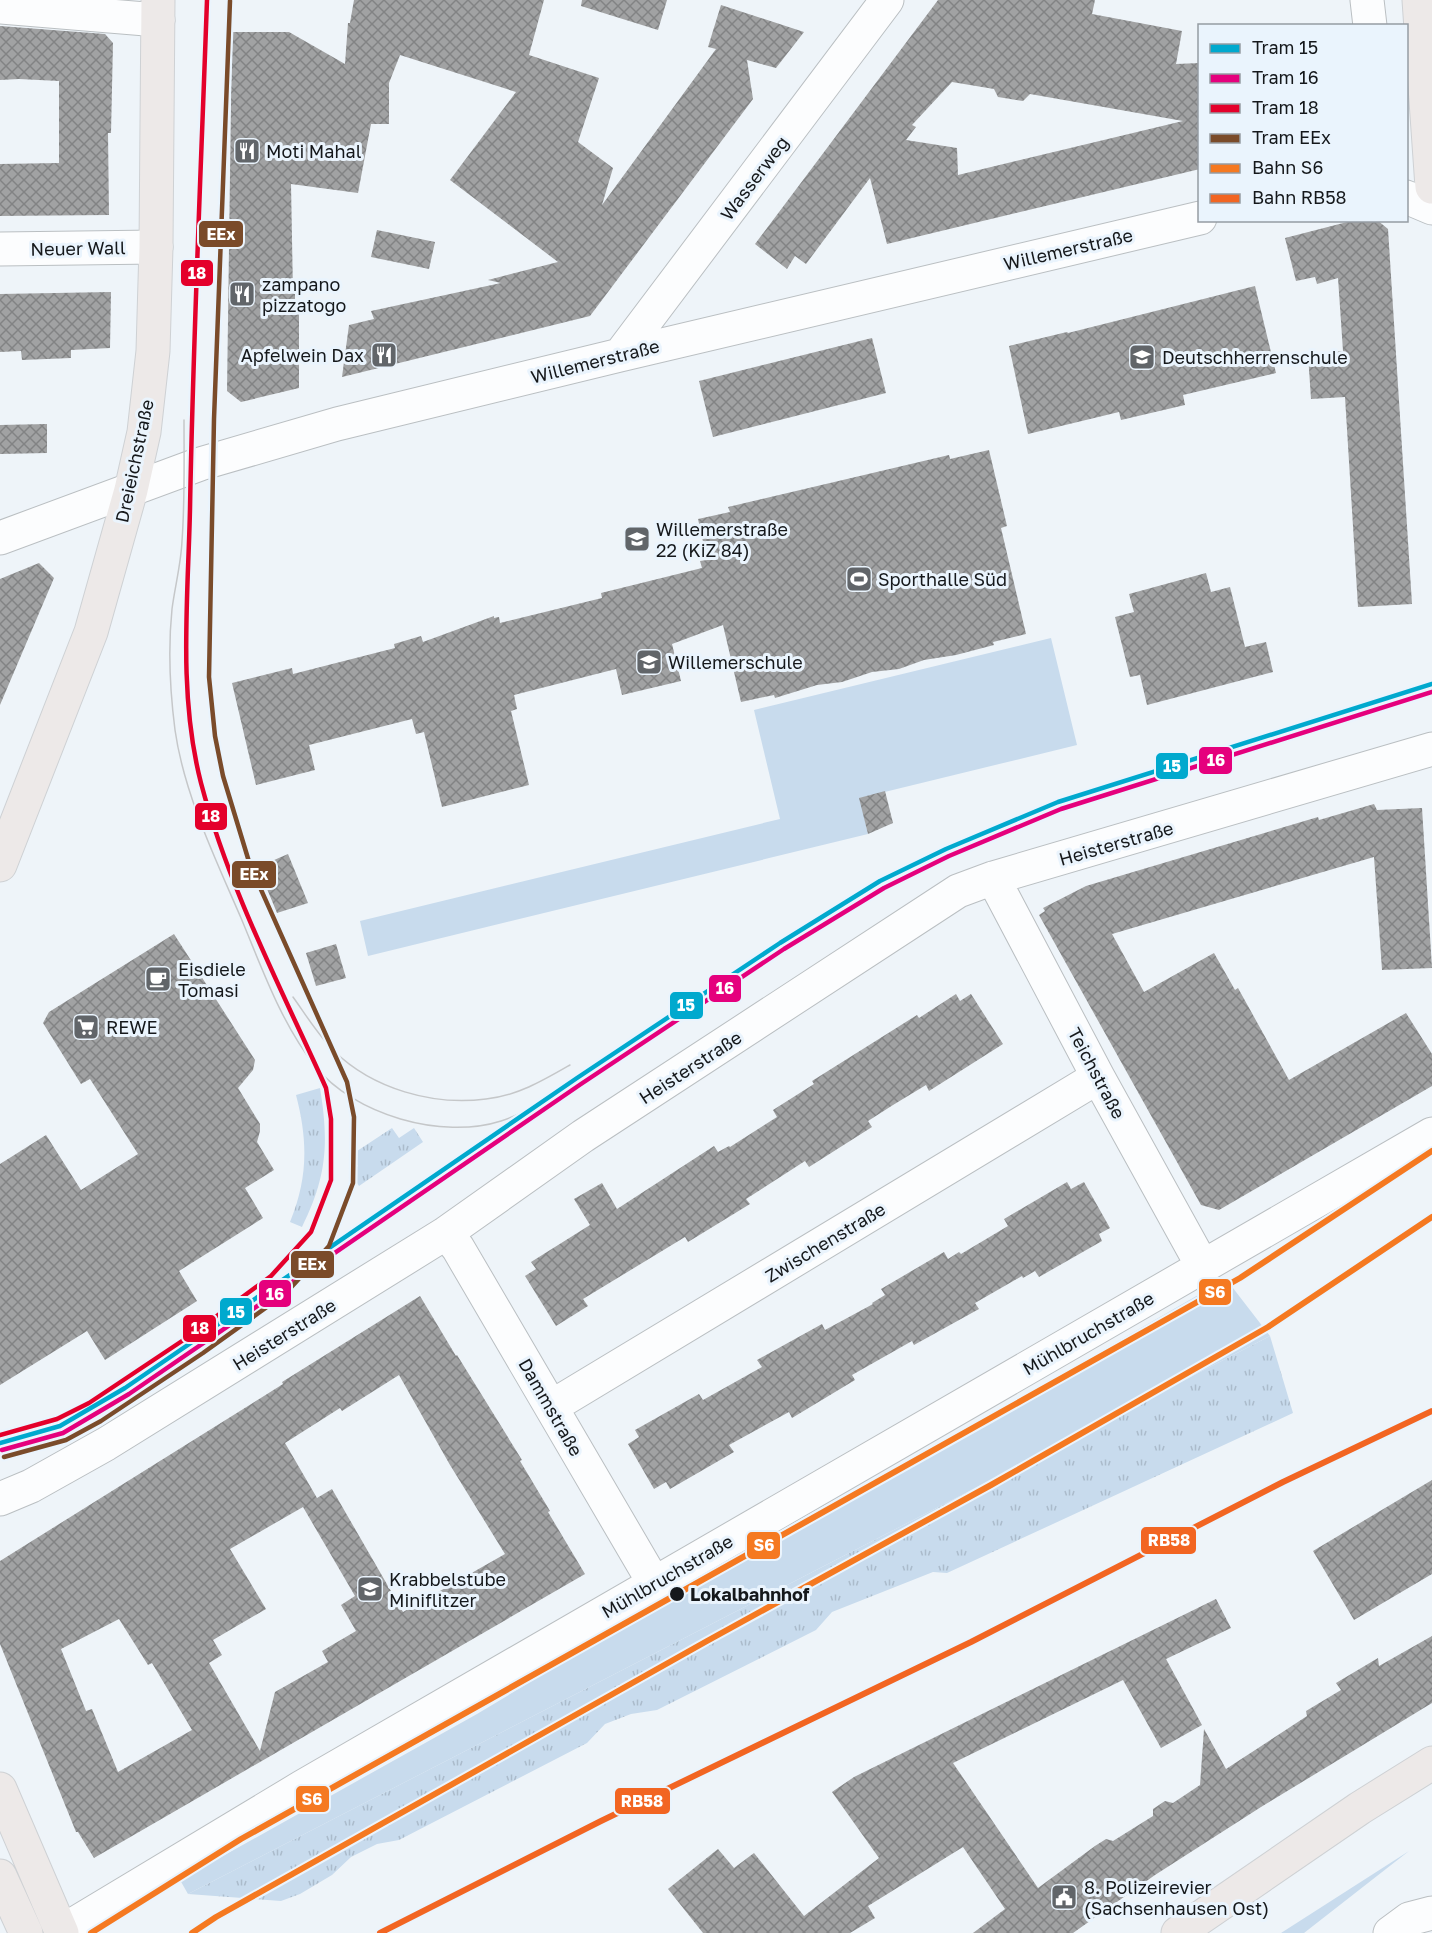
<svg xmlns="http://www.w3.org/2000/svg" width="1432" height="1933" font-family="'Golos Text',sans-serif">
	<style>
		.grass { fill: url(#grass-tufts) }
		.park { fill: #c8dbed }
		.building { fill: url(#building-cross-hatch); fill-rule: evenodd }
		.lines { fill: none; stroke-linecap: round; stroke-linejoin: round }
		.minor-casing { stroke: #babfc2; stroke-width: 35 }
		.major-casing { stroke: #ced1d4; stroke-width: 35 }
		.minor { stroke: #fcfdfe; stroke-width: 33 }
		.major { stroke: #ede9e8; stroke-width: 33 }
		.tram { stroke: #c5c7c9; stroke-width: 1.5 }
		.rail-1-casing { stroke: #eaf4fd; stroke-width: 10 }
		.rail-2-casing { stroke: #eaf4fd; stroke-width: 10 }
		.rail-1 { stroke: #f57921; stroke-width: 6 }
		.rail-2 { stroke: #f26522; stroke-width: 6 }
		.tram-1-casing { stroke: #eaf4fd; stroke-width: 9 }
		.tram-2-casing { stroke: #eaf4fd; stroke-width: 9 }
		.tram-3-casing { stroke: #eaf4fd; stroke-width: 9 }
		.tram-4-casing { stroke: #eaf4fd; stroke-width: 9 }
		.tram-1 { stroke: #00a9ce; stroke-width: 4.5 }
		.tram-2 { stroke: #e5007d; stroke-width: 4.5 }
		.tram-3 { stroke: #e4002b; stroke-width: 4.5 }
		.tram-4 { stroke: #7a4b2a; stroke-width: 4.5 }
		.stop-dot { fill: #15181b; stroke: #eaf4fd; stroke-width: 2 }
		.labels { text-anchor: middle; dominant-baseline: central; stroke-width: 6; stroke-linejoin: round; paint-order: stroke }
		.poi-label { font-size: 18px; fill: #15181b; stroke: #eaf4fd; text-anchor: start }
		.street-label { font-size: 18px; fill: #15181b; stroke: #eaf4fd }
		.stop-label { font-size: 18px; font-weight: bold; fill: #15181b; stroke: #eaf4fd; text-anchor: start }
		.line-badge { stroke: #eaf4fd; stroke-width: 2 }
		.badge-label { font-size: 16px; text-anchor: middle; font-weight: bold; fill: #fff }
	</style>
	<defs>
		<pattern id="grass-tufts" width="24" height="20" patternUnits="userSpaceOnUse" patternTransform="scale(1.5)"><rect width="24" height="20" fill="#c8dbed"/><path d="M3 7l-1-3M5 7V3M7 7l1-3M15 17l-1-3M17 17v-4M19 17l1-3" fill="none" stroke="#abbbcb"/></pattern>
		<pattern id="building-cross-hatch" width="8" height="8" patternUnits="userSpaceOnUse" patternTransform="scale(1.5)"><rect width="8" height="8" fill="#a1a2a3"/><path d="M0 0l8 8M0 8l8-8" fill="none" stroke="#828384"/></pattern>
	</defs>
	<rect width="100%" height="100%" fill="#eef4f9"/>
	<path class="grass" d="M320 1088C329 1143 327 1177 302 1227L290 1222C308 1178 308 1141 296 1095Z
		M392 1128 399 1138 414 1128 423 1142 359 1186 350 1172 358 1166 351 1155Z
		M1270 1336 1293 1413 947 1573 933 1572 832 1612 816 1630 657 1710 631 1714 605 1724 587 1743 399 1840 377 1844 351 1857 332 1875 300 1894 281 1901 188 1894Z"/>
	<path class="park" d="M1051 638 1077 745 860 798 868 834 368 956 360 921 780 819 754 710Z
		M1226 1279 1270 1336 188 1894 180 1880 477 1714 655 1607Z
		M1409 1851 1304 1933H1281Z"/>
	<path class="building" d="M354 0H544L529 55 599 78 578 142 613 168 602 205 716 49 708 47 721 5 804 32 776 68 747 60 753 99 590 316 342 377 349 325 374 319 371 311 501 283 488 280 558 262 450 180 516 92 400 55 389 83V124H371L358 193 291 184 293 293H295V312H299V388L241 402 227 391 232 32H289L345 64 348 23H350Z
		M582 0H667L658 30 581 6Z
		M938 0H1095L1092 14 1182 31 1176 64 1200 63V169L887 244 870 178 806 264 795 256 787 269 755 244ZM952 82 994 89 998 97 1023 101 1030 94 1183 121 958 175 957 148 906 140 916 127 912 125Z
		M0 26 105 34 113 43 111 133H108L109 215 0 216V164L59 163V81L19 79 0 80Z
		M1355 220H1377L1388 229 1412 604 1358 607 1345 397 1311 399 1308 354 1343 351 1338 278 1317 284 1315 277 1296 281 1285 238Z
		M377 230 435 242 429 269 371 257Z
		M1255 286 1276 373 1183 395 1185 405 1121 420 1119 412 1028 434 1009 346 1067 332 1068 333Z
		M111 292 110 348 71 350V358L22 360 21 351 0 352V294Z
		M872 338 886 393 713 437 699 381Z
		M47 424V453L0 454V425Z
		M989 450 1007 526 1001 528 1026 634 993 642 994 645 956 655 924 660 899 669 872 672 842 682 817 685 775 698 774 695 741 702 723 625 672 644 681 681 622 695 616 669 514 695 517 709 511 711 529 785 442 807 424 732 416 734 412 719 309 745 315 770 256 785 232 683 292 668 293 674 395 648 394 644 421 636 423 642 494 616V618L499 617 500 623 602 598 601 593 702 568 700 561 707 560 698 519 730 512 728 507 949 455 950 459Z
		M39 563 54 578 0 705V579Z
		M1206 573 1211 592 1230 587 1245 647 1266 642 1273 672 1147 705 1140 675 1130 677 1115 617 1134 612 1129 594Z
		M885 791 893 823 868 834 859 798Z
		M1374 804 1377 810 1422 808 1432 968 1382 970 1374 857 1112 934 1144 992 1214 953 1235 990 1238 988 1289 1080 1406 1013 1432 1054V1086L1219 1210 1201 1205 1039 915 1045 911 1043 908 1086 886 1318 817 1319 820Z
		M288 854 308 903 277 913 258 867Z
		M174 934 255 1060 253 1070 238 1088 260 1124V1131L257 1142 274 1170 245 1188 263 1218 179 1271 197 1301 105 1360 87 1331 0 1385V1164L46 1135 81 1190 138 1154 90 1079 81 1084 43 1023 49 1012Z
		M336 944 346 978 316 986 306 953Z
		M956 994 960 1001 971 994 1003 1044 929 1091 926 1085 893 1105 868 1121 872 1127 809 1167 805 1161 746 1199 750 1204 688 1242 685 1237 583 1299 588 1306 556 1326 525 1276 536 1269 531 1262 590 1225 574 1199 602 1183 617 1209 714 1146 718 1152 729 1146 730 1147 777 1117 773 1110 814 1084 812 1081 917 1015 919 1018Z
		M1067 1182 1071 1189 1084 1182 1110 1228 1099 1234 1102 1241 1039 1277 1035 1271 1023 1278 1022 1276 975 1303 979 1309 914 1345 912 1341 852 1375 855 1380 792 1418 789 1412 729 1445 734 1452 670 1489 666 1482 654 1489 628 1444 639 1437 635 1430 699 1394 703 1400 762 1367 757 1360 822 1324 825 1330 873 1304 872 1303 885 1295 881 1289 944 1252 948 1259 959 1252 961 1254 1008 1226 1004 1219Z
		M420 1296 456 1356 457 1355 522 1460 520 1461 550 1511 548 1512 585 1574 94 1858 78 1832H76L0 1644V1561L283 1384 282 1382ZM399 1375 450 1465 505 1554 403 1612 332 1489 317 1498 285 1443 340 1408 342 1411ZM303 1507 355 1596 341 1605 356 1631 322 1651 328 1662 275 1692 260 1751 209 1663 222 1655 213 1640 266 1609 230 1549ZM119 1619 148 1665 152 1663 192 1730 118 1772 92 1709 86 1711 61 1649Z
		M1432 1480V1574L1354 1620 1313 1551Z
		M1216 1599 1231 1628 1166 1659 1202 1725 1161 1748 1123 1680 953 1763 1038 1888 1095 1846 1106 1839 1113 1841 1153 1816V1809L1165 1801 1173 1803 1200 1785 1204 1729 1226 1769 1307 1716 1306 1711 1341 1690 1336 1683 1378 1658 1379 1666 1432 1636V1703L1261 1807 1155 1875 1073 1933H973L1005 1909 963 1847 868 1906 875 1918 850 1933H703L668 1889 718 1849 734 1868 754 1853 804 1916 879 1858 832 1792 854 1777Z"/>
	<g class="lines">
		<defs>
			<path id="minor" d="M1367 0 1370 26
				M0 7 158 20
				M1406 197 1432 208
				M0 249 156 247
				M620 355 887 0
				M0 538 200 464 337 424 620 355 1200 218
				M993 878 1098 1077 1203 1267
				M446 1233 458 1248 654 1583
				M551 1407 1098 1077
				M0 1499 31 1486 106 1444 446 1233 583 1136 958 891 993 878 1432 749
				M61 1932 302 1787 1432 1134
				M1390 1933 1409 1919 1432 1913"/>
			<path id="major" d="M1419 0 1432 187
				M0 865 91 632 131 490 144 432 153 351 156 247 158 0
				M0 1789 62 1933
				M0 1876 26 1933
				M1178 1933 1360 1808 1432 1763"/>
		</defs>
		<use href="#minor" class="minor-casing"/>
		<use href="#major" class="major-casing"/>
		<use href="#minor" class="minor"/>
		<use href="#major" class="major"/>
		<path class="tram" d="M184 420C184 460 185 501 182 541 181 564 175 586 172 609 168 648 170 691 175 730 184 794 216 860 241 918 262 968 281 1023 315 1066 354 1115 442 1140 501 1121 529 1112 553 1094 577 1078
			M293 997C306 1015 318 1035 334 1051 373 1089 433 1106 486 1099 517 1096 544 1080 570 1065"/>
		<defs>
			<path id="rail-1" d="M91 1933 241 1839 1240 1278 1432 1151
				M192 1933 216 1917 707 1641 991 1485 1268 1327 1432 1217"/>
			<path id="rail-2" d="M380 1933 601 1821 971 1642 1283 1482 1432 1411"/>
		</defs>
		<use href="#rail-1" class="rail-1-casing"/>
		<use href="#rail-2" class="rail-2-casing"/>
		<use href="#rail-1" class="rail-1"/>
		<use href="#rail-2" class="rail-2"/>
		<defs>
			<path id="tram-1" d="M0 1443 60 1426 125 1388 577 1078 780 943 880 881 946 849 1058 802 1432 684"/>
			<path id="tram-2" d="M2 1450 63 1433 129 1394 581 1084 784 949 884 888 949 856 1061 809 1432 692"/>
			<path id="tram-3" d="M0 1435 57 1419 89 1403 191 1335 271 1276 311 1232 331 1180V1119L326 1088C281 988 229 889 201 783 178 694 188 600 190 509 193 340 201 170 207 0"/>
			<path id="tram-4" d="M4 1457 66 1440 101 1421 203 1353 285 1294 329 1246 353 1183 354 1117 347 1082 250 865 223 776 215 736 209 677 214 419 230 1"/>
		</defs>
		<use href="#tram-1" class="tram-1-casing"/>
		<use href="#tram-2" class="tram-2-casing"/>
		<use href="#tram-3" class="tram-3-casing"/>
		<use href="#tram-4" class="tram-4-casing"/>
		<use href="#tram-1" class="tram-1"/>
		<use href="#tram-2" class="tram-2"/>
		<use href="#tram-3" class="tram-3"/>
		<use href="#tram-4" class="tram-4"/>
	</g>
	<defs>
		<symbol id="restaurant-square" viewBox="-11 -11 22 22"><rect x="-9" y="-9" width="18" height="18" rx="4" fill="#616569" stroke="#eaf4fd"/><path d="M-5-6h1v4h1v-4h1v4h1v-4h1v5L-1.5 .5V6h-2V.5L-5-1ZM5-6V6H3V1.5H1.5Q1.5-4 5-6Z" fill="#fff"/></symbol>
		<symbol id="school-square" viewBox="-11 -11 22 22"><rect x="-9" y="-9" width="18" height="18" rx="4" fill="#616569" stroke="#eaf4fd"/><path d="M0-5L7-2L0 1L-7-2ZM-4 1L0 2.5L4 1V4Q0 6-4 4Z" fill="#fff"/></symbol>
		<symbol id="stadium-square" viewBox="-11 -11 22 22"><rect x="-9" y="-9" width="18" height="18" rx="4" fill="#616569" stroke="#eaf4fd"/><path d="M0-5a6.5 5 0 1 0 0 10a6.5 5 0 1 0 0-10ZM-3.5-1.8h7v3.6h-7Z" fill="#fff"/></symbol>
		<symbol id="cafe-square" viewBox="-11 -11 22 22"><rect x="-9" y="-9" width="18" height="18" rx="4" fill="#616569" stroke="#eaf4fd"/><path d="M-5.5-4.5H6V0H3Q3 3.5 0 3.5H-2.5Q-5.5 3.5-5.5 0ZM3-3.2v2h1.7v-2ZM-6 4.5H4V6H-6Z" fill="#fff"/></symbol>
		<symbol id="supermarket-square" viewBox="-11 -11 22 22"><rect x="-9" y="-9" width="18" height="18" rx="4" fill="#616569" stroke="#eaf4fd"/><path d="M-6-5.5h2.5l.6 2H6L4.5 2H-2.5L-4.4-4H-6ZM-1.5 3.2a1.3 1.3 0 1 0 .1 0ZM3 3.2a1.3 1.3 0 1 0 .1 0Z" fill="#fff"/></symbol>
		<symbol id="civic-square" viewBox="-11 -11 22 22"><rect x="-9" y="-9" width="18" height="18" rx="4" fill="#616569" stroke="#eaf4fd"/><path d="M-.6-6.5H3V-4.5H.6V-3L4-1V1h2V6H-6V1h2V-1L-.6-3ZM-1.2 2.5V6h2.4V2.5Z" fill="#fff"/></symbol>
	</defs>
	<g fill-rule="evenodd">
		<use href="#restaurant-square" x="232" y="136" width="30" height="30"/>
		<use href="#restaurant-square" x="227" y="279" width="30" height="30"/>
		<use href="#restaurant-square" x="369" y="340" width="30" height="30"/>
		<use href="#school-square" x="1127" y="342" width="30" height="30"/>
		<use href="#school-square" x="622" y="524" width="30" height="30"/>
		<use href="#stadium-square" x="844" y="564" width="30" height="30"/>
		<use href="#school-square" x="634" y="647" width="30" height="30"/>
		<use href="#cafe-square" x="143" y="964" width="30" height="30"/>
		<use href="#supermarket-square" x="71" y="1012" width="30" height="30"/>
		<use href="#school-square" x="355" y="1574" width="30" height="30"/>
		<use href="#civic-square" x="1049" y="1882" width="30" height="30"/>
	</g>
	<circle class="stop-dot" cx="677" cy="1594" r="8"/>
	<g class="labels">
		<g class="poi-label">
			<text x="266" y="151">Moti Mahal</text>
			<text x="262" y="284">zampano<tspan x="262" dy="21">pizzatogo</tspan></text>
			<text x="364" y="355" text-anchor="end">Apfelwein Dax</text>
			<text x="1162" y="357">Deutschherrenschule</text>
			<text x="656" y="529">Willemerstraße<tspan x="656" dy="21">22 (KiZ 84)</tspan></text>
			<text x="878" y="579">Sporthalle Süd</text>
			<text x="668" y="662">Willemerschule</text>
			<text x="178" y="969">Eisdiele<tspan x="178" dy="21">Tomasi</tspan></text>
			<text x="106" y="1027">REWE</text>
			<text x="389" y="1579">Krabbelstube<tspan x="389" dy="21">Miniflitzer</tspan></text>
			<text x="1084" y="1887">8. Polizeirevier<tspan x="1084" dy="21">(Sachsenhausen Ost)</tspan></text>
		</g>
		<g class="street-label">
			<text transform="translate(754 178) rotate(-53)">Wasserweg</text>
			<text transform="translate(78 248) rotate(-1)">Neuer Wall</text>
			<text transform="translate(1068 249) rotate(-13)">Willemerstraße</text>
			<text transform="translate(595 361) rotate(-14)">Willemerstraße</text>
			<text transform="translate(134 461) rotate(-78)">Dreieichstraße</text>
			<text transform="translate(1116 843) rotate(-16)">Heisterstraße</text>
			<text transform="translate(690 1067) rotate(-33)">Heisterstraße</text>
			<text transform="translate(1097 1073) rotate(62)">Teichstraße</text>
			<text transform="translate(825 1242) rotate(-31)">Zwischenstraße</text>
			<text transform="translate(1088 1333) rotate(-30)">Mühlbruchstraße</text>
			<text transform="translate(284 1334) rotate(-32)">Heisterstraße</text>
			<text transform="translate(551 1407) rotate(60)">Dammstraße</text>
			<text transform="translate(667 1576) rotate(-30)">Mühlbruchstraße</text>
		</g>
		<g class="stop-label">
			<text x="690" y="1594">Lokalbahnhof</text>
		</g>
	</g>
	<g class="line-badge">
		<rect x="198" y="220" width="46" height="28" rx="6" fill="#7a4b2a"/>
		<rect x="180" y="259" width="34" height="28" rx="6" fill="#e4002b"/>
		<rect x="1198" y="746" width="35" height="29" rx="6" fill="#e5007d"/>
		<rect x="1155" y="752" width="34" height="28" rx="6" fill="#00a9ce"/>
		<rect x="194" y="802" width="34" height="29" rx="6" fill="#e4002b"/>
		<rect x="231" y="860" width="46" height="29" rx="6" fill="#7a4b2a"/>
		<rect x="708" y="974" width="34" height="29" rx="6" fill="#e5007d"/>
		<rect x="669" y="991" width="35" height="29" rx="6" fill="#00a9ce"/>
		<rect x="290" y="1250" width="45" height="29" rx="6" fill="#7a4b2a"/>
		<rect x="1198" y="1278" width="34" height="28" rx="6" fill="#f57921"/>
		<rect x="258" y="1279" width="34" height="29" rx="6" fill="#e5007d"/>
		<rect x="219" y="1297" width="34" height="29" rx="6" fill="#00a9ce"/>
		<rect x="182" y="1314" width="35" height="29" rx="6" fill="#e4002b"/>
		<rect x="1140" y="1526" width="57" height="29" rx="6" fill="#f26522"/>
		<rect x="746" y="1531" width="35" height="29" rx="6" fill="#f57921"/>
		<rect x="295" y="1785" width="35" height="28" rx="6" fill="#f57921"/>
		<rect x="614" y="1787" width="57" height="28" rx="6" fill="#f26522"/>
	</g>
	<g class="badge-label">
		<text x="221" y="240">EEx</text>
		<text x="197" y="279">18</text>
		<text x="1216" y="766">16</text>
		<text x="1172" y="772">15</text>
		<text x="211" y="822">18</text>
		<text x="254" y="880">EEx</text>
		<text x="725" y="994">16</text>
		<text x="686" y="1011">15</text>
		<text x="312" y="1270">EEx</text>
		<text x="1215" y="1298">S6</text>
		<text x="275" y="1300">16</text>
		<text x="236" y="1318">15</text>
		<text x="200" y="1334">18</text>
		<text x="1169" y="1546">RB58</text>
		<text x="764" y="1551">S6</text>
		<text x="312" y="1805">S6</text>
		<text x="642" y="1807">RB58</text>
	</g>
	<rect x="1198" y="24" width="210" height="198" fill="#eaf4fd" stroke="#959ca3" stroke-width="1.5"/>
	<rect x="1210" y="44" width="30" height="9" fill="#00a9ce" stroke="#959ca3" stroke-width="1.5"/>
	<text x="1252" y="54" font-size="18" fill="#15181b">Tram 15</text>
	<rect x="1210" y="74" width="30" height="9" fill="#e5007d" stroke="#959ca3" stroke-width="1.5"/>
	<text x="1252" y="84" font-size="18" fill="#15181b">Tram 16</text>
	<rect x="1210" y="104" width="30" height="9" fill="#e4002b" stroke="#959ca3" stroke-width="1.5"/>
	<text x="1252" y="114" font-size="18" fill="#15181b">Tram 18</text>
	<rect x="1210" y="134" width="30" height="9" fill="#7a4b2a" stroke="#959ca3" stroke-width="1.5"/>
	<text x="1252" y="144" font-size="18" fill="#15181b">Tram EEx</text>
	<rect x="1210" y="164" width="30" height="9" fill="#f57921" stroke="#959ca3" stroke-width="1.5"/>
	<text x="1252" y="174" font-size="18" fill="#15181b">Bahn S6</text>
	<rect x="1210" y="194" width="30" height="9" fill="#f26522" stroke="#959ca3" stroke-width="1.5"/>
	<text x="1252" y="204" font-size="18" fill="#15181b">Bahn RB58</text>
</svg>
